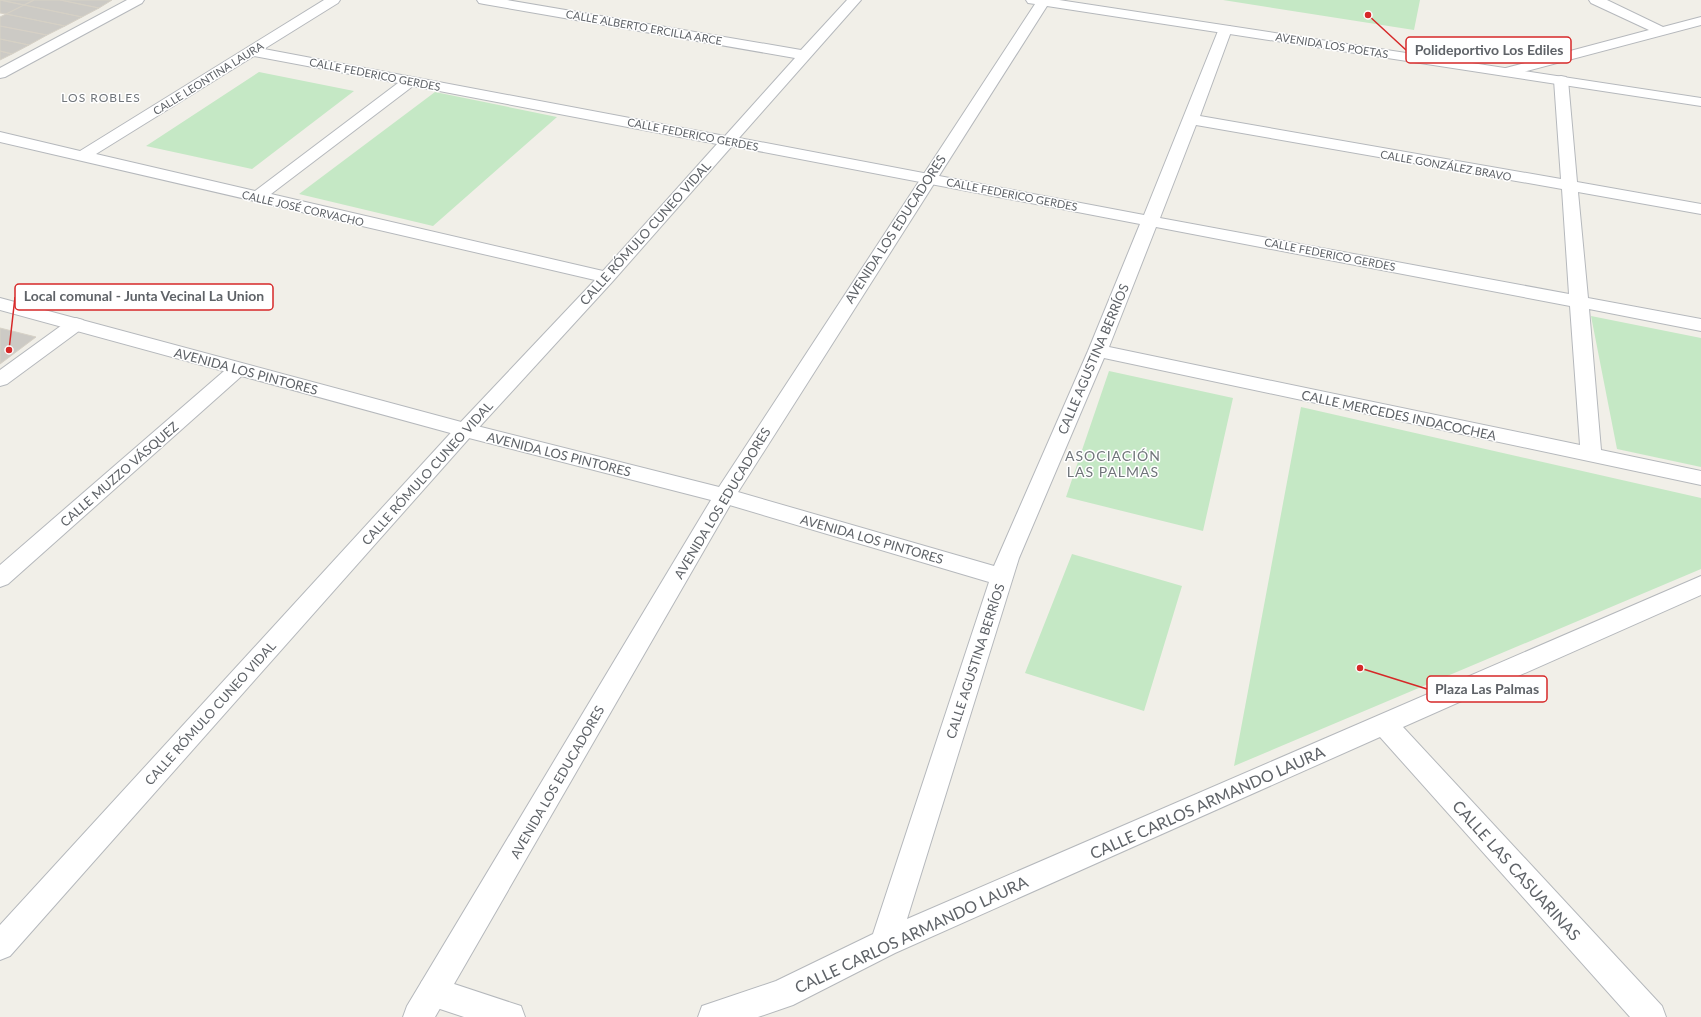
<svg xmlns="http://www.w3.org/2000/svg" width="1701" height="1017" font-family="Lato,sans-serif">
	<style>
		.green { fill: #c5e8c5 }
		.building { fill: #cccac5; stroke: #d6d1c6 }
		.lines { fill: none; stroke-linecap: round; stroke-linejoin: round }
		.minor-casing { stroke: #b5b8bc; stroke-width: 2 }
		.tertiary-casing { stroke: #b5b8bc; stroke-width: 2 }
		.minor { fill: #fff; fill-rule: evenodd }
		.tertiary { fill: #fff; fill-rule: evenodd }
		.labels { text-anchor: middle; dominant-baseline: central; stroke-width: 3; stroke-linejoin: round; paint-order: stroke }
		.far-street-label { font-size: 11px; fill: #5f6368; stroke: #fff }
		.far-neighbourhood-label { font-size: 12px; letter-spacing: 1px; fill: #70757a; stroke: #fff }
		.street-label { font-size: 13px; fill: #5f6368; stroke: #fff }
		.neighbourhood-label { font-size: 14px; letter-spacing: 1px; fill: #70757a; stroke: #fff }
		.near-street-label { font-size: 16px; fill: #5f6368; stroke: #fff }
		.leader { fill: none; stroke: #d62828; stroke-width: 1.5 }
		.callout-dot { fill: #d62828; stroke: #fff; stroke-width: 1.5 }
		.callout { fill: #fff; stroke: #d62828; stroke-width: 1.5 }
		.callout-label { font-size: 14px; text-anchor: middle; font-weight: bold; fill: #5f6368 }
	</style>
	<rect width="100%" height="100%" fill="#f1efe8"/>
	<path class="green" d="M1223 0H1420L1414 30Z
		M259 72 354 91 252 169 146 146Z
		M435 92 557 117 433 226 299 194Z
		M1591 316 1701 338V467L1617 449Z
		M1109 371 1233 398 1203 531 1066 497Z
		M1301 407 1701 498V569L1234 766Z
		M1072 554 1182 586 1144 711 1025 673Z"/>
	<path class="building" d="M0 0H34L24 5Z
		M0 0 24 5 6 14 0 13Z
		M34 0H60L99 8 82 17 24 5Z
		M60 0H112L99 8Z
		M24 5 82 17 65 26 6 14Z
		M6 14 65 26 47 35 0 26V17Z
		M0 26 47 35 29 45 0 39Z
		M0 39 29 45 12 54 0 51Z
		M0 51 12 54 0 60Z
		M0 328 36 337 0 364Z"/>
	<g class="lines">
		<defs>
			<path id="minor" d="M324 0H340L338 3 264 49 725 136 795 58 484 4 479 3 477 0H507L801 50 847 0H861L739 138 1144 215 1220 26H1230L1232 29 1200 116 1561 179 1554 80 1556 77 1561 76 1566 77 1568 80 1577 182 1701 204V214L1578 192 1588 298 1701 319V331L1589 309 1601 450 1701 471V485L1104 358 1019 558 907 919 1701 576V595L1403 727 1662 1006 1666 1017H1630L1380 737 895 953 793 1005 758 1017H698L702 1006 776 981 873 934 989 582 716 501 713 496 716 491 724 488 994 566 1088 351 1140 224 732 146 613 281 472 435 10 956 0 960V925L458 425 595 280 0 142V132L80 151ZM254 56 398 83 255 191 96 154ZM413 86 717 144 603 271 271 194ZM1196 125 1562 189 1569 294 1160 218ZM1156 227 1570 306 1580 445 1109 347Z
				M1589 0H1607L1663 27 1701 17V25L1512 75 1507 76 1502 75 1500 72 1502 69 1649 30 1591 3Z
				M76 318 83 320 85 324 83 328 7 384 0 386V370L69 320Z
				M238 363 245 365 248 369 245 373 8 584 0 587V565L231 365Z
				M433 977 521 1006 525 1017H464L422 1003 418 992 422 981Z"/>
			<path id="tertiary" d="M127 0H144L142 3 5 77 0 78V68Z
				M1026 0H1059L1701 98V106L1047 6 733 500 435 1017H403L407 1006 711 500 465 437 0 310V298L465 423 719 487 1035 4 1028 3Z"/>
		</defs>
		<use href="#minor" class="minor-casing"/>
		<use href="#tertiary" class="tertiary-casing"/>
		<use href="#minor" class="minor"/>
		<use href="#tertiary" class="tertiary"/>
	</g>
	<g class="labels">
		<g class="far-street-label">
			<text transform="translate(644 27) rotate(10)">CALLE ALBERTO ERCILLA ARCE</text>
			<text transform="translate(1332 45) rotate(9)">AVENIDA LOS POETAS</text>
			<text transform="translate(375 74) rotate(11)">CALLE FEDERICO GERDES</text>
			<text transform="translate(208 78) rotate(-32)">CALLE LEONTINA LAURA</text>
			<text transform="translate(693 134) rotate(11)">CALLE FEDERICO GERDES</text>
			<text transform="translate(1446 165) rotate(10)">CALLE GONZÁLEZ BRAVO</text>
			<text transform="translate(1012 194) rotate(11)">CALLE FEDERICO GERDES</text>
			<text transform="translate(303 208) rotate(13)">CALLE JOSÉ CORVACHO</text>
			<text transform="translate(1330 254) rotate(11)">CALLE FEDERICO GERDES</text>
		</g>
		<g class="far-neighbourhood-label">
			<text x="101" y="97">LOS ROBLES</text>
		</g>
		<g class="street-label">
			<text transform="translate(895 229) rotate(-57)">AVENIDA LOS EDUCADORES</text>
			<text transform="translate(645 233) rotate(-48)">CALLE RÓMULO CUNEO VIDAL</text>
			<text transform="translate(1093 359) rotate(-67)">CALLE AGUSTINA BERRÍOS</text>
			<text transform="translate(246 371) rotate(15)">AVENIDA LOS PINTORES</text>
			<text transform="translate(1399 415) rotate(12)">CALLE MERCEDES INDACOCHEA</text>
			<text transform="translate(559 454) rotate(14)">AVENIDA LOS PINTORES</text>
			<text transform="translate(427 473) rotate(-48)">CALLE RÓMULO CUNEO VIDAL</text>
			<text transform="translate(119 474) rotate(-41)">CALLE MUZZO VÁSQUEZ</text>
			<text transform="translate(722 503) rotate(-59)">AVENIDA LOS EDUCADORES</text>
			<text transform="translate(872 539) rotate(16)">AVENIDA LOS PINTORES</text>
			<text transform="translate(975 661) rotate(-72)">CALLE AGUSTINA BERRÍOS</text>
			<text transform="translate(210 713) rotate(-48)">CALLE RÓMULO CUNEO VIDAL</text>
			<text transform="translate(557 782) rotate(-60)">AVENIDA LOS EDUCADORES</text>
		</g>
		<g class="neighbourhood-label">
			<text x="1113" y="455">ASOCIACIÓN<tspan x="1113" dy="16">LAS PALMAS</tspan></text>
		</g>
		<g class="near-street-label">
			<text transform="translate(1207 802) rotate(-24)">CALLE CARLOS ARMANDO LAURA</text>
			<text transform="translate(1517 870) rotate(48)">CALLE LAS CASUARINAS</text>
			<text transform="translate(911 934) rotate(-25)">CALLE CARLOS ARMANDO LAURA</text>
		</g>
	</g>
	<path class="leader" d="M1368 15L1406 50M9 350L15 297M1360 668L1427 689"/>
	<g class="callout-dot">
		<circle cx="1368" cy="15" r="4"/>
		<circle cx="9" cy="350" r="4"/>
		<circle cx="1360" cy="668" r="4"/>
	</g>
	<g class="callout">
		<rect x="1406" y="37" width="165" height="26" rx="4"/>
		<rect x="15" y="284" width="258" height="26" rx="4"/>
		<rect x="1427" y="676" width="120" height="26" rx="4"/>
	</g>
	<g class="callout-label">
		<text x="1489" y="55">Polideportivo Los Ediles</text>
		<text x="144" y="301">Local comunal - Junta Vecinal La Union</text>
		<text x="1487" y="694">Plaza Las Palmas</text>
	</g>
</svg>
